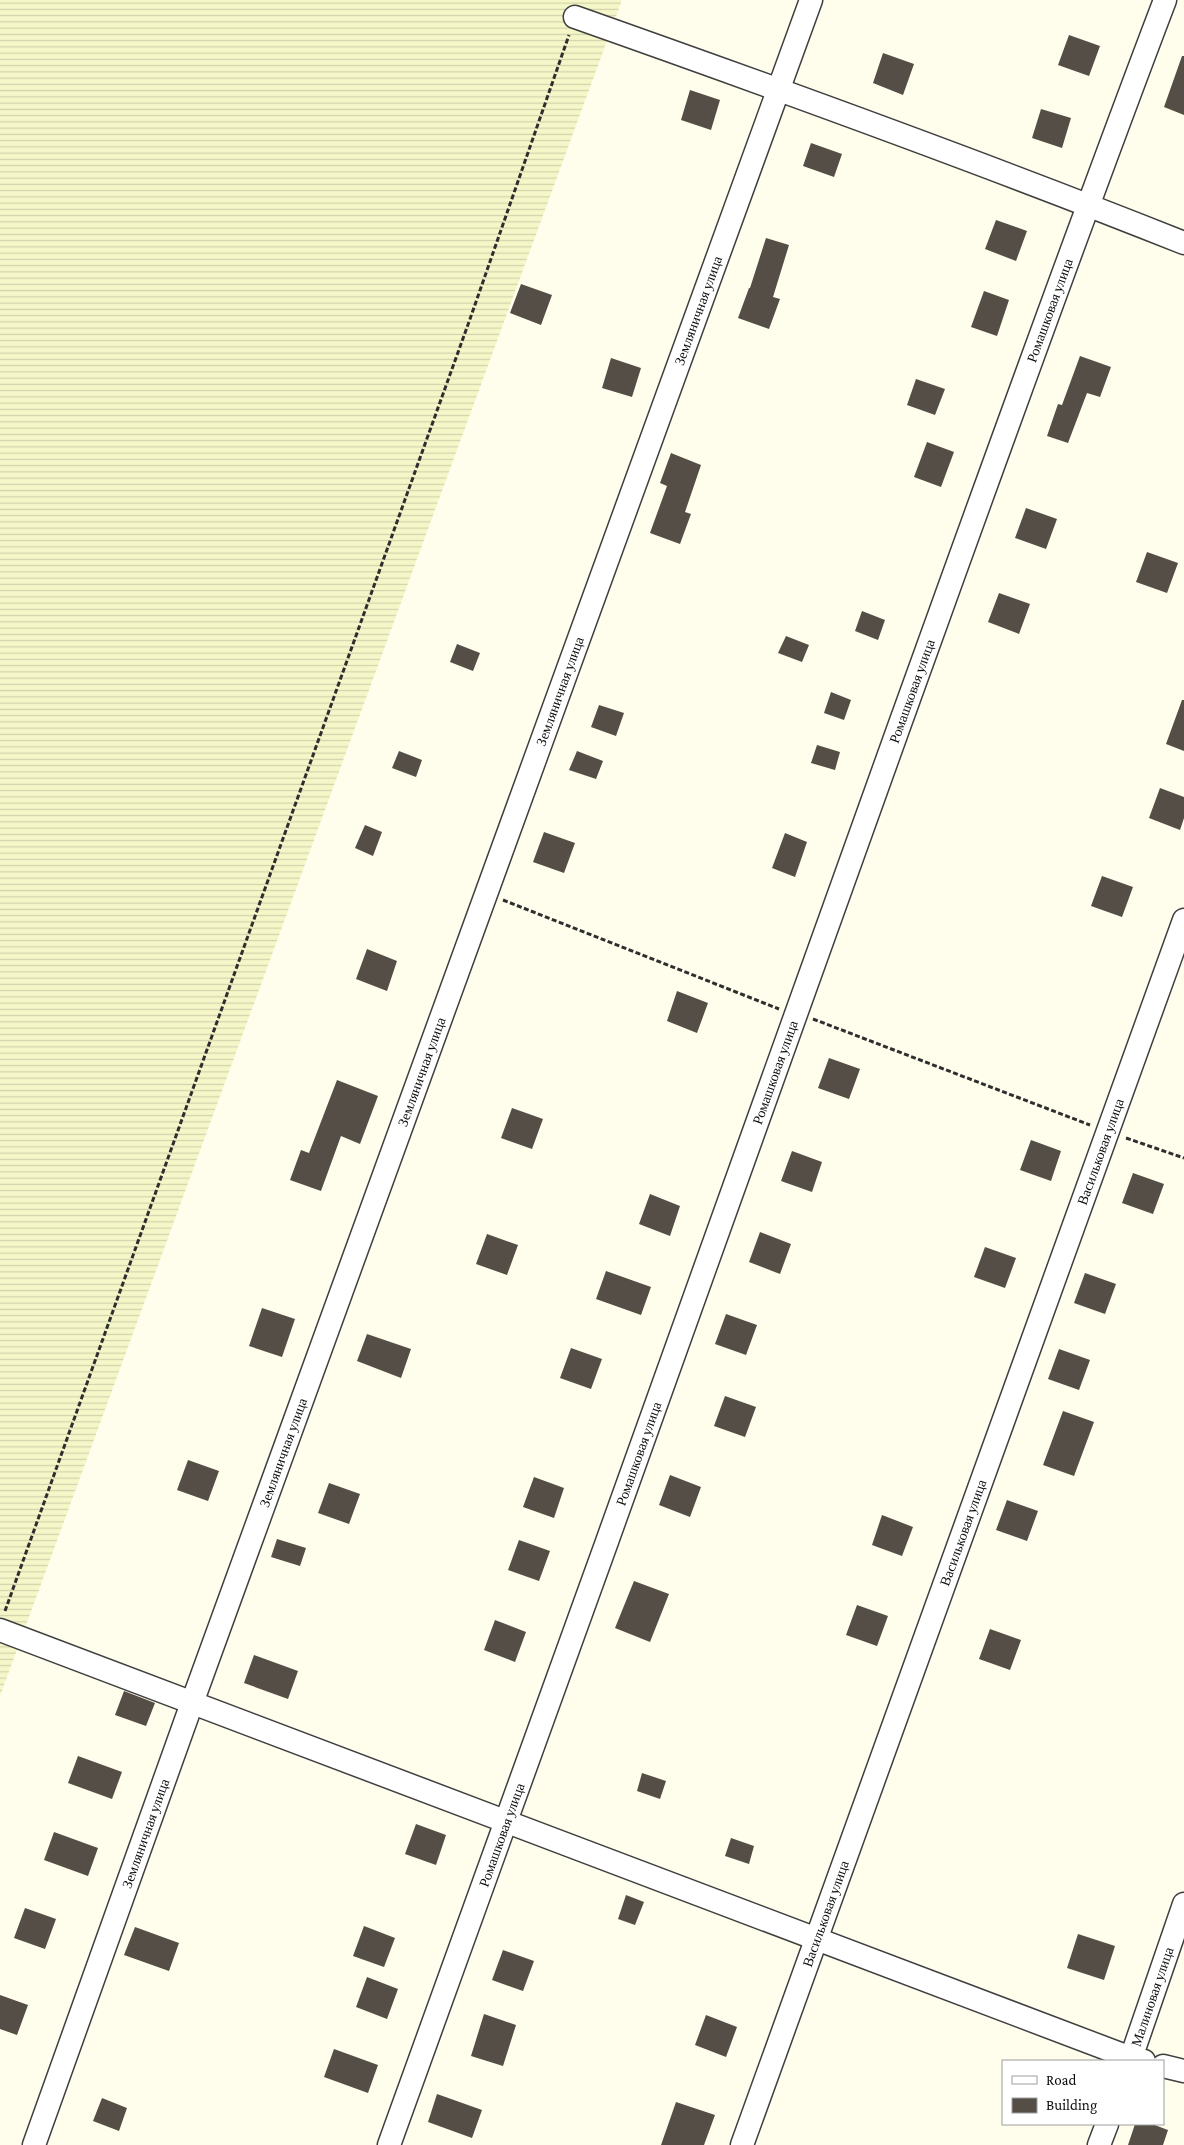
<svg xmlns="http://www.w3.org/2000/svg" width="1184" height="2145" font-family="'Crimson Pro',serif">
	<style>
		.farmland { fill: url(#farmland-rules) }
		.building { fill: #554e47 }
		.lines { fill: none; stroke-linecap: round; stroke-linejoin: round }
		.minor-casing { stroke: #3f3f3f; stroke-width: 25 }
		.path { stroke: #2e2e2e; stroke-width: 3; stroke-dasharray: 5 2.5; stroke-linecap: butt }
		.minor { stroke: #fff; stroke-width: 22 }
		.labels { text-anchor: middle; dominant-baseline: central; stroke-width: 5; stroke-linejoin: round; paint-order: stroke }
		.street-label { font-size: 14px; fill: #0c0c0c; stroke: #fff }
	</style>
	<defs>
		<pattern id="farmland-rules" width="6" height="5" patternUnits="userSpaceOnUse" patternTransform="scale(1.25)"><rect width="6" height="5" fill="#f6f7c9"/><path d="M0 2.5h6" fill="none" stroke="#d2d3ab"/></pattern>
	</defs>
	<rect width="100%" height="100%" fill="#fffdeb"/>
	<path class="farmland" d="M0 0H622L0 1696Z"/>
	<path class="building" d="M1069 35 1100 46 1089 76 1058 65Z
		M883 53 914 64 903 95 873 83Z
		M1182 56H1184V115L1164 107Z
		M690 90 720 100 711 130 681 120Z
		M1041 109 1071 118 1062 148 1032 138Z
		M811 143 842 154 834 177 803 166Z
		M996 220 1027 231 1016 261 985 249Z
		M766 238 789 245 773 297 780 299 769 329 738 318 749 288H750Z
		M521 284 552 295 541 325 510 313Z
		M984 291 1009 300 997 336 971 327Z
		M1080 356 1111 367 1100 397 1087 393 1068 443 1047 436 1058 404 1062 405Z
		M611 358 641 368 632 397 602 388Z
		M916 379 945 389 935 415 907 405Z
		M927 442 954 452 941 487 914 477Z
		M671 453 701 465 685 512 691 514 680 544 650 533 667 486 660 483Z
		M1026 508 1057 519 1046 549 1015 538Z
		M1147 552 1178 563 1167 593 1136 582Z
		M999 593 1030 604 1019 634 988 622Z
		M862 611 885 620 878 640 855 631Z
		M786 636 809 645 802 662 778 653Z
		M457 644 480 653 473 671 450 662Z
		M831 692 851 700 844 720 824 713Z
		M1182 700H1184V751L1166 744Z
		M599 705 624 713 616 736 591 727Z
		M817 745 840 752 835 770 811 763Z
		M399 751 422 760 416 777 392 768Z
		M577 751 603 761 596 779 569 770Z
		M1160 788 1184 797V818L1180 830 1149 818Z
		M365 825 382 832 373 856 355 848Z
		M544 832 575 843 564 873 533 862Z
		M785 833 807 842 795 877 772 868Z
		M1102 876 1133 887 1122 917 1091 906Z
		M367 949 397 961 387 991 356 979Z
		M677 991 708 1003 697 1033 667 1021Z
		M829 1058 860 1069 849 1099 818 1088Z
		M337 1080 378 1096 360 1144 341 1136 321 1191 290 1180 301 1150 309 1153Z
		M512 1108 543 1119 532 1149 501 1138Z
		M1031 1140 1061 1151 1051 1181 1020 1170Z
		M792 1151 822 1162 812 1192 781 1181Z
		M1133 1173 1164 1184 1153 1214 1122 1203Z
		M650 1194 680 1206 670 1236 639 1224Z
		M760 1232 791 1244 780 1274 749 1262Z
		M487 1234 518 1245 507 1275 476 1264Z
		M985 1247 1016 1258 1005 1288 974 1277Z
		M606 1271 651 1287 641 1315 596 1299Z
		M1085 1273 1116 1284 1105 1314 1074 1303Z
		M262 1308 295 1319 282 1357 249 1346Z
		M726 1314 757 1325 746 1355 715 1344Z
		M367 1334 411 1349 401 1378 357 1361Z
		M571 1348 602 1359 591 1389 560 1378Z
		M1059 1349 1090 1360 1079 1390 1048 1379Z
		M725 1396 756 1407 745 1437 714 1426Z
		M1063 1411 1094 1422 1074 1476 1043 1465Z
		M188 1460 219 1471 208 1501 177 1490Z
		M670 1475 701 1487 690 1517 659 1505Z
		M534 1477 564 1488 554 1518 523 1507Z
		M329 1483 360 1494 349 1524 318 1513Z
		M1007 1500 1038 1511 1027 1541 996 1530Z
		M882 1515 913 1527 902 1556 872 1545Z
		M277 1539 306 1548 300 1566 271 1557Z
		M519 1540 550 1551 539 1581 508 1570Z
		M634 1581 669 1594 650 1642 615 1628Z
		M857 1605 888 1616 877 1646 846 1635Z
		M495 1620 526 1632 515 1662 484 1650Z
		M990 1629 1021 1640 1010 1670 979 1659Z
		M254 1655 298 1671 288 1699 244 1683Z
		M124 1691 155 1703 146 1726 115 1715Z
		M78 1756 122 1772 112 1799 68 1783Z
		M642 1773 666 1781 660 1799 637 1791Z
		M416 1824 446 1835 436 1865 405 1854Z
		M54 1832 98 1848 88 1876 44 1860Z
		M731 1838 754 1846 749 1864 725 1856Z
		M626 1895 644 1902 635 1925 618 1919Z
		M25 1908 56 1919 45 1949 14 1938Z
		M364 1926 395 1938 384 1967 353 1956Z
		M135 1927 179 1943 169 1971 124 1955Z
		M1078 1934 1115 1946 1104 1980 1067 1968Z
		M503 1950 534 1961 523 1991 492 1980Z
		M367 1977 398 1989 387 2019 356 2007Z
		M0 1995 28 2005 17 2035 0 2029Z
		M484 2014 516 2025 503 2066 471 2056Z
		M706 2015 737 2027 726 2057 695 2045Z
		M334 2049 378 2065 368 2093 324 2077Z
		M437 2094 482 2110 472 2138 428 2122Z
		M102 2098 127 2108 119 2131 93 2121Z
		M676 2102 715 2115 704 2145H661Z
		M1135 2124H1152L1168 2130 1163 2145H1128Z"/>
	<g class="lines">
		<defs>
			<g id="minor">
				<path d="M575 17C779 89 983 163 1184 243"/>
				<path d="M0 1630 1131 2058 1144 2061"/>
				<path id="s1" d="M1130 2061 1184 1904"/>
				<path d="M1163 2066 1184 2071"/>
				<path id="s2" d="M34 2145 192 1703 811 0"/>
				<path id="s3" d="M389 2145C562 1671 730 1196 901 721 988 480 1074 239 1165 0"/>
				<path id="s4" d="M742 2145 1184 920"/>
				<path d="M1099 2145 1107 2124"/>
			</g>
		</defs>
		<use href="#minor" class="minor-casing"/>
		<path class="path" d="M503 900 779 1009
			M813 1019 1090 1125
			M1126 1138 1184 1158
			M5 1611 470 319 569 35"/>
		<use href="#minor" class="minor"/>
	</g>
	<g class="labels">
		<g class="street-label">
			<text stroke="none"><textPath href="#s3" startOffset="1950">Ромашковая улица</textPath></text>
			<text stroke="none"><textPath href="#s2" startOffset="1951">Земляничная улица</textPath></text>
			<text stroke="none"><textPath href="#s2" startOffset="1546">Земляничная улица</textPath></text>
			<text stroke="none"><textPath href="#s3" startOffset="1545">Ромашковая улица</textPath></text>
			<text stroke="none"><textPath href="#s3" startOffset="1140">Ромашковая улица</textPath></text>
			<text stroke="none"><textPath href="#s2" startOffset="1141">Земляничная улица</textPath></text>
			<text stroke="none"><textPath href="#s4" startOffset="1056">Васильковая улица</textPath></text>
			<text stroke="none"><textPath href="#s2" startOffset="736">Земляничная улица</textPath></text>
			<text stroke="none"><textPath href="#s3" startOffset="735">Ромашковая улица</textPath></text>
			<text stroke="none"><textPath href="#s4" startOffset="651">Васильковая улица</textPath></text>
			<text stroke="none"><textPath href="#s2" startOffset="331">Земляничная улица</textPath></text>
			<text stroke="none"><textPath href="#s3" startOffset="330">Ромашковая улица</textPath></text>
			<text stroke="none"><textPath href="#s4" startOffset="246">Васильковая улица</textPath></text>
			<text stroke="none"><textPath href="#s1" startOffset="68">Малиновая улица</textPath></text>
		</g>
	</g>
	<rect x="1002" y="2060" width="162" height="65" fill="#ffffff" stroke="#9e9e9e"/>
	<rect x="1012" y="2076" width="25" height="8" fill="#ffffff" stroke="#9e9e9e"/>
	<text x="1046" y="2085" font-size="15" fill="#0c0c0c">Road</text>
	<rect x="1012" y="2098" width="25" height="15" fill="#554e47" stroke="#9e9e9e"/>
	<text x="1046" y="2110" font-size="15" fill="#0c0c0c">Building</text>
</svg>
